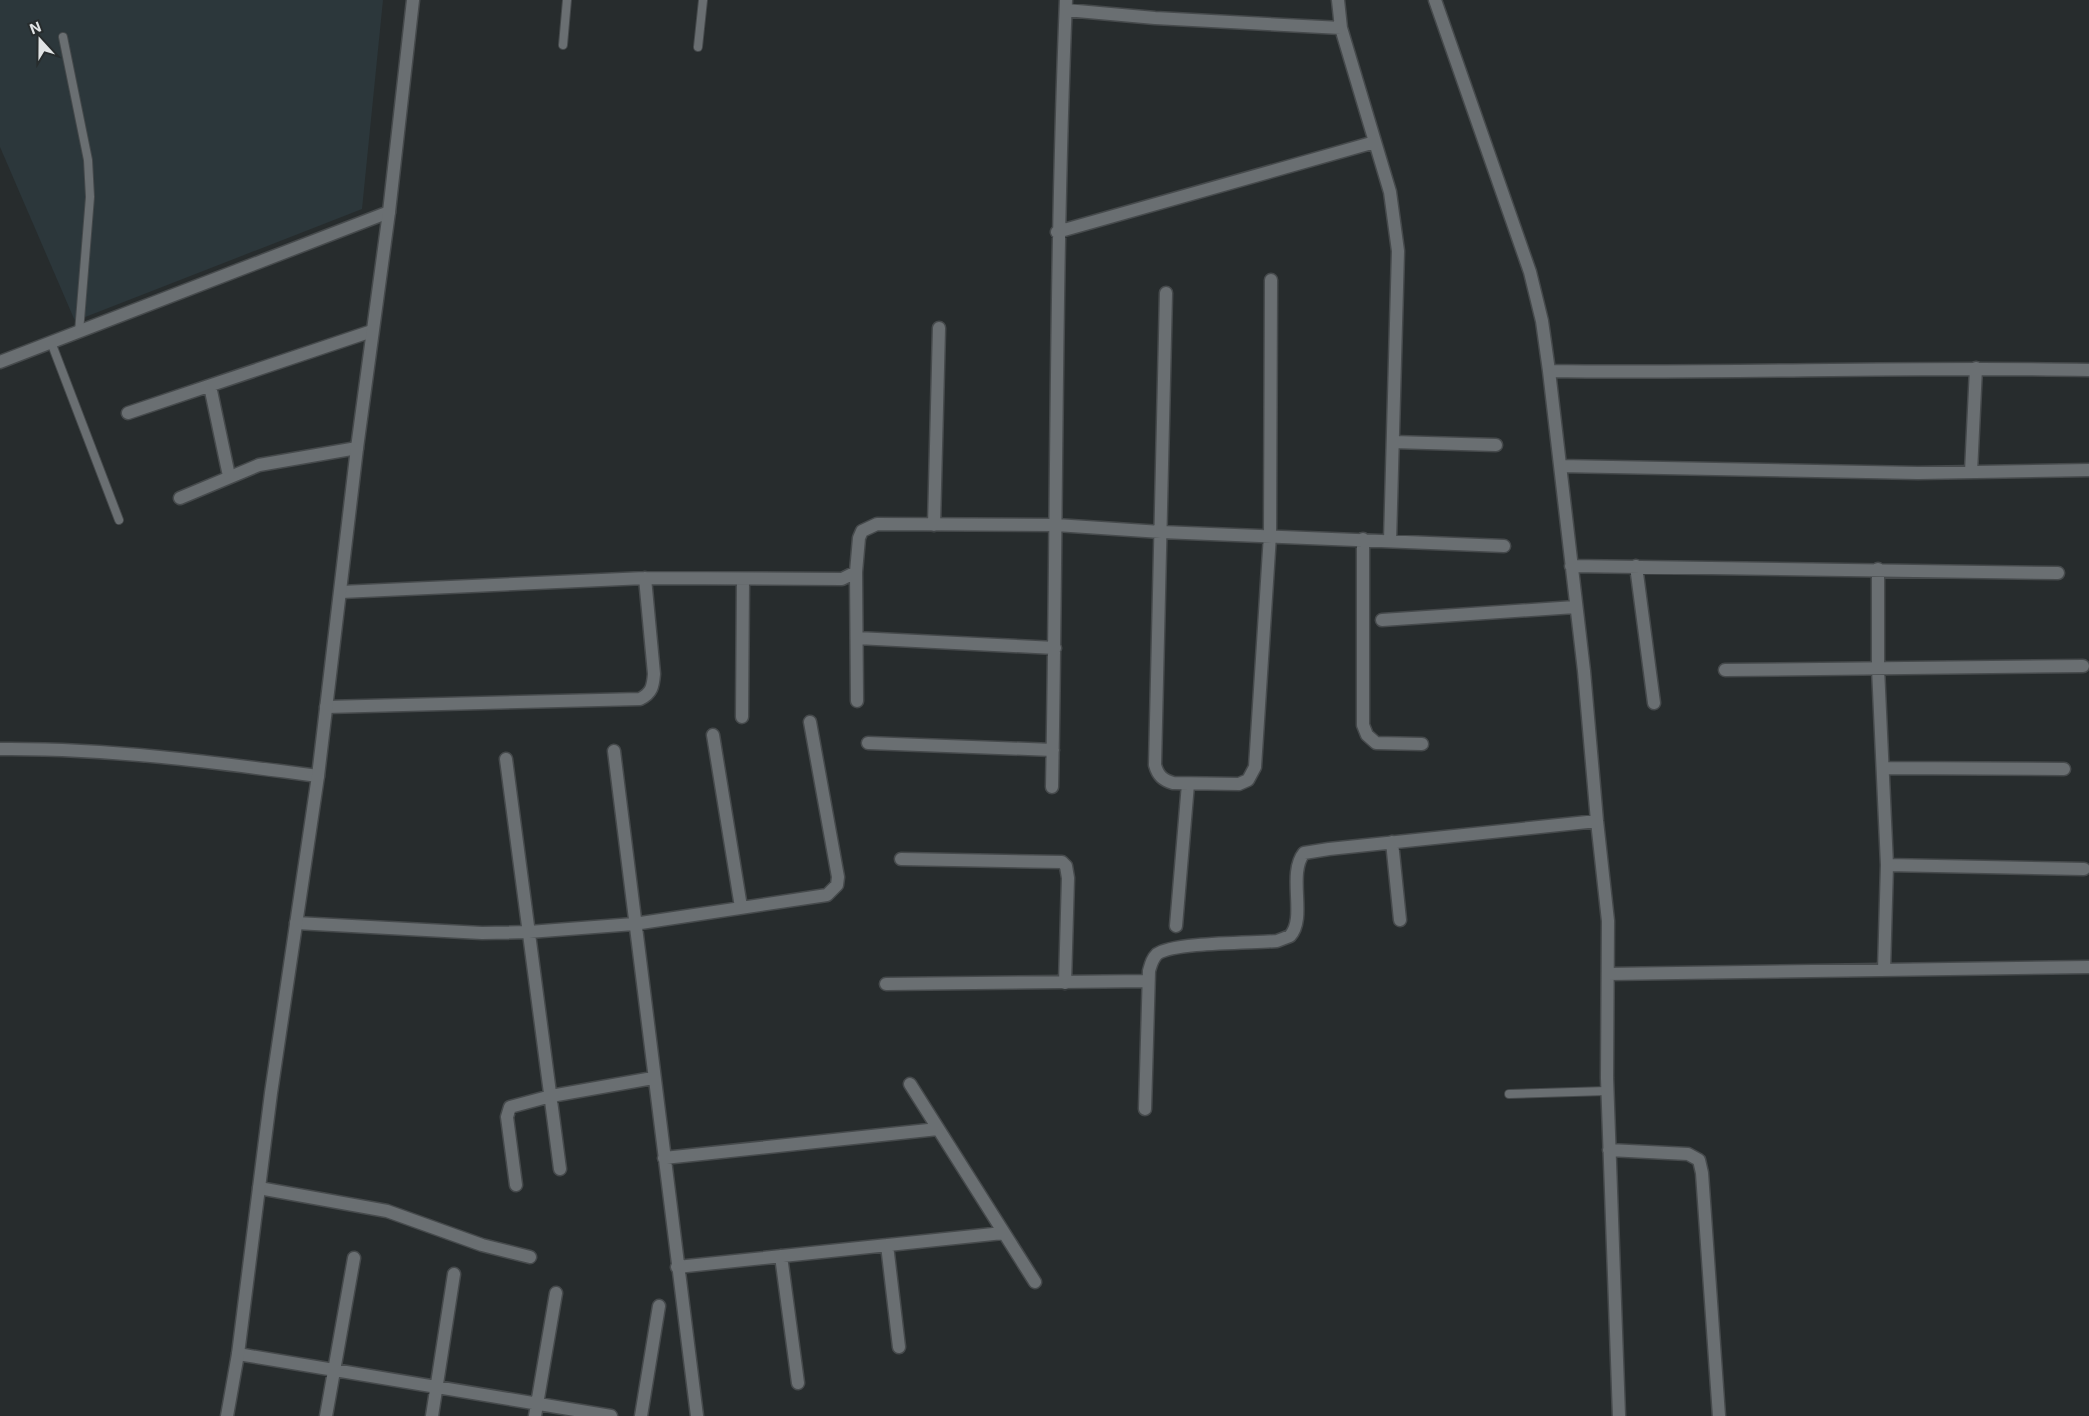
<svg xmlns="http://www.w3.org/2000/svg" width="2089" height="1416" font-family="Inter,sans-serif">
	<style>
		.built { fill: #2c373b }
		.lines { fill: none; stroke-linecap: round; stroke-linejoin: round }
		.lane-casing { stroke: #464a4c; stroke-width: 10 }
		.street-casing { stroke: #464a4c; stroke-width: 15 }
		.secondary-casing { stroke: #464a4c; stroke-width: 15 }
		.lane { stroke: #6a6f72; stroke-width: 8 }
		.street { stroke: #6a6f72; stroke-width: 12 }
		.secondary { stroke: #6a6f72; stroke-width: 12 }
	</style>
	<rect width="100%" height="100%" fill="#272c2d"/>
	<path class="built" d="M0 0H383L362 209 75 321 0 147Z"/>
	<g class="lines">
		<defs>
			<path id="lane" d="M63 37 88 160 90 197 79 332
				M563 45 567 0
				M698 47 703 0
				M51 342 119 520
				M1509 1094 1607 1091"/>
			<path id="street" d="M1338 0 1341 28 1390 192 1398 251 1390 541
				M1435 0 1530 272 1542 321 1549 371 1584 671 1597 821 1608 921 1607 1078 1619 1416
				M1066 10 1155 18 1341 28
				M1057 232 1375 142
				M1166 293 1155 765C1158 776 1163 780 1173 783L1239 784 1248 780 1255 767 1270 535 1271 280
				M0 362 389 212
				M1549 371C1729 374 1909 366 2089 370
				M210 386 229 476
				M128 413 372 331
				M1393 442 1496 445
				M1560 466 1918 473 2089 470
				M1971 472 1976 368
				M180 498 259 465 357 448
				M934 525 939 328
				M1363 539V725L1367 735 1376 743 1422 744
				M1571 566 2058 573
				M1636 566 1654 703
				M1878 569V668L1887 865 2084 869
				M856 572 857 701
				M341 592 645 578 842 579 856 572 859 538 862 531 877 524 1056 525 1161 532 1504 546
				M1382 620 1575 607
				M857 638 1055 648
				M1725 670 2083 666
				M326 707 640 699C652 693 653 686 654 674L645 578
				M742 717 743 579
				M713 735 741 907
				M868 743 1053 750
				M0 749C106 748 213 762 318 776
				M614 751 697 1416
				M506 759 560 1169
				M1884 768 2064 769
				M1052 787C1057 525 1055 262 1066 0
				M1392 842 1400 920
				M901 859 1062 862 1066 866 1068 878 1065 983
				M296 923 482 933 529 932 634 924 827 895 837 885 838 877 810 722
				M1176 926 1188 784
				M1884 970 1887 865
				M1608 974 2089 967
				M886 984 1148 981
				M910 1084 1035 1282
				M1145 1109 1149 971C1151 964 1152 959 1157 954 1173 942 1253 943 1277 941L1290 936C1307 918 1287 874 1304 853L1329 849 1597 821
				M1609 1150 1688 1154 1699 1160 1702 1173 1719 1416
				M664 1158 938 1129
				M516 1185 507 1117 510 1107 551 1096 653 1078
				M259 1188 387 1211 482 1245 530 1257
				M887 1245 899 1347
				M781 1256 798 1383
				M677 1267 1003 1233
				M238 1354 611 1416
				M326 1416 354 1258
				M432 1416 454 1274
				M535 1416 556 1293
				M641 1416 659 1306"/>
			<path id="secondary" d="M227 1416 238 1354 271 1093 318 776 357 448 389 212 413 0"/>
		</defs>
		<use href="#lane" class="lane-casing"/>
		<use href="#street" class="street-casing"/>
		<use href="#secondary" class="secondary-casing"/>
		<use href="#lane" class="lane"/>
		<use href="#street" class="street"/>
		<use href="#secondary" class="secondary"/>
	</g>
	<g transform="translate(40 40) rotate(339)" stroke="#272c2d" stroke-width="4" paint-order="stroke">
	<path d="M0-4L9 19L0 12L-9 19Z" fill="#e1e4e5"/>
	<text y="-8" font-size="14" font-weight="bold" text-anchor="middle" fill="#e1e4e5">N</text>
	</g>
</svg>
